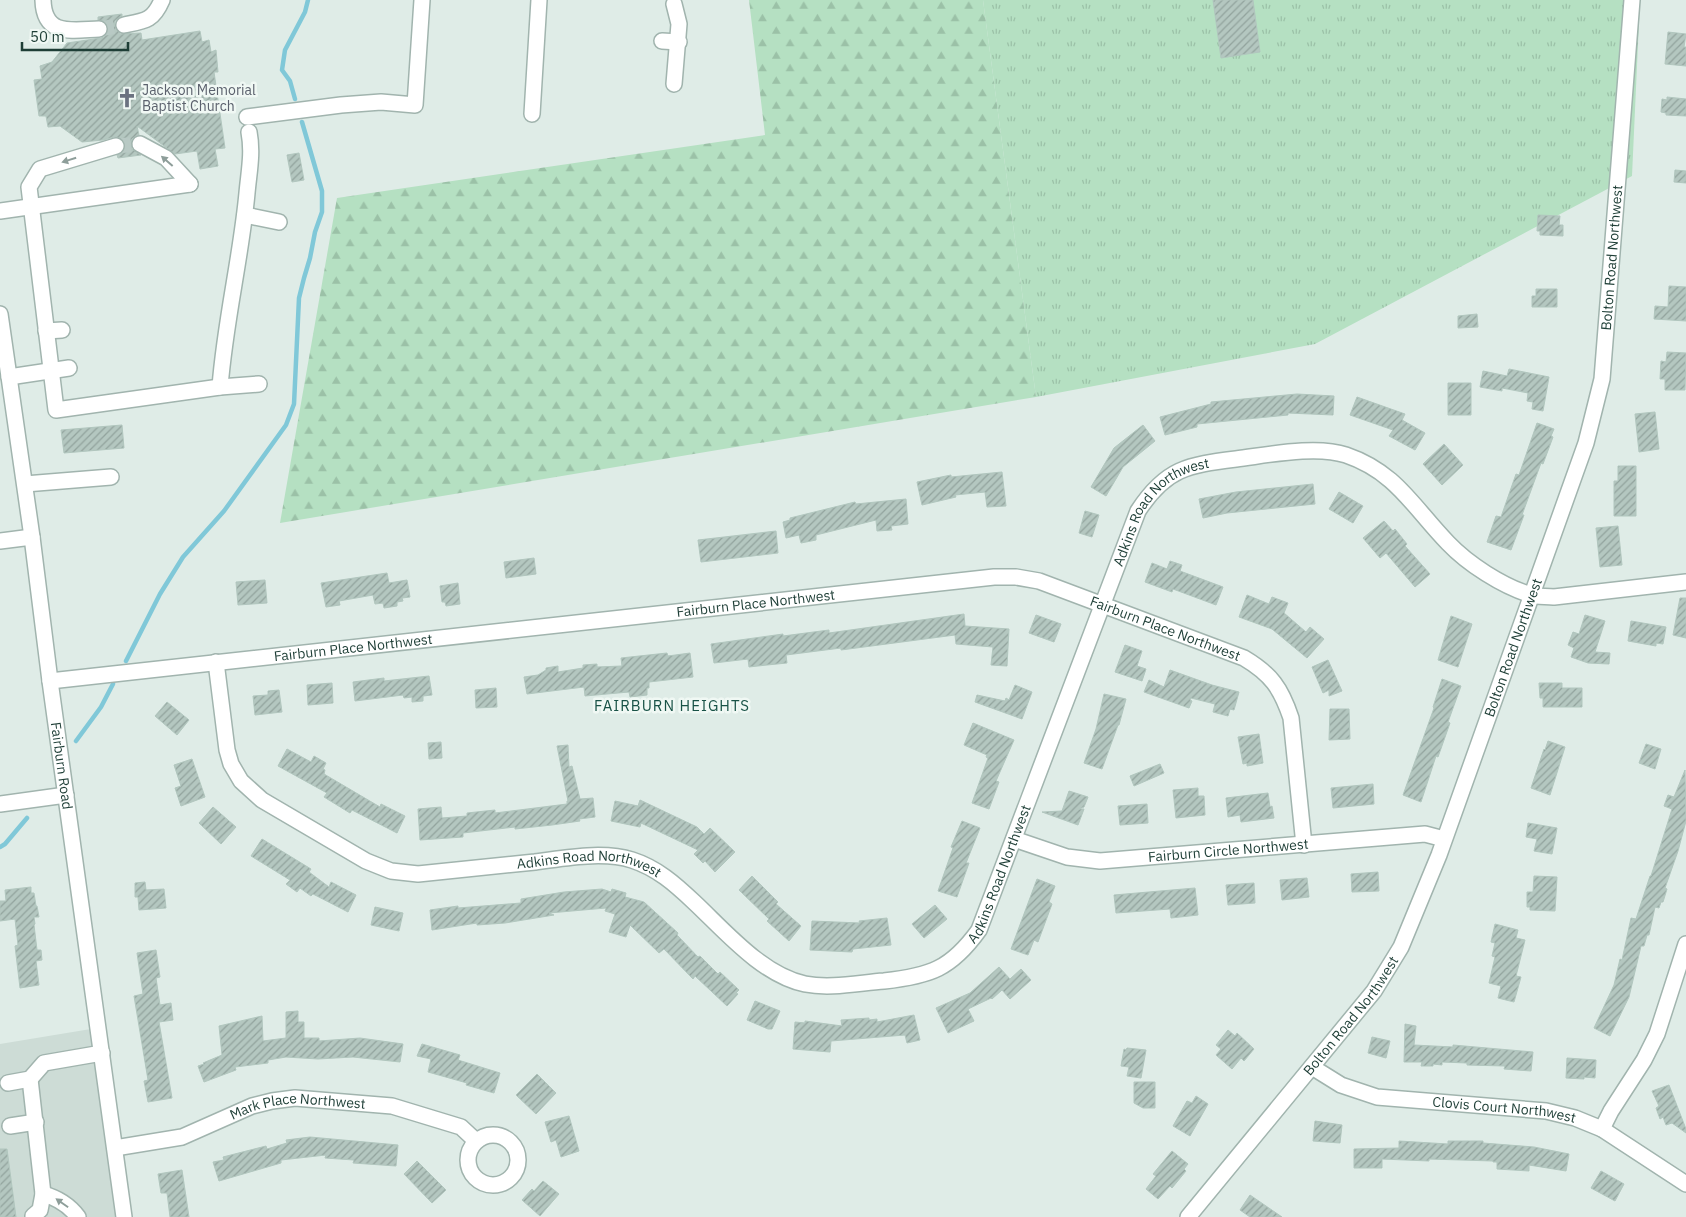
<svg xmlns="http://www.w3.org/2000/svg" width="1686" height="1217" font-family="'IBM Plex Sans',sans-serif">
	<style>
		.built { fill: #cddcd6 }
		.grass { fill: url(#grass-tufts) }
		.forest { fill: url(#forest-firs) }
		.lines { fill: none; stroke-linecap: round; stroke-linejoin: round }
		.stream { stroke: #80c8d8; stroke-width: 4.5 }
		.building { fill: url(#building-hatch); stroke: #b1c6be }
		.minor-tunnel { stroke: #b8c9c4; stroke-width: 15; stroke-dasharray: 15 8; stroke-linecap: butt }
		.minor-casing { stroke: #a1b4ae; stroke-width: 18 }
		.minor { stroke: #fff; stroke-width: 15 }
		.oneway { fill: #8e9e9a }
		.labels { text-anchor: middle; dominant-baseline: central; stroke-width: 5; stroke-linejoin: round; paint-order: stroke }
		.worship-label { font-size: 14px; fill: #5b616d; stroke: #f0f8f4; text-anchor: start }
		.street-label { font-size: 14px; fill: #1e3e36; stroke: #f0f8f4 }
		.neighbourhood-label { font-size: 15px; letter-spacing: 1px; fill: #185246; stroke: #f0f8f4 }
	</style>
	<defs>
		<pattern id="grass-tufts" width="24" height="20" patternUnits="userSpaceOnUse" patternTransform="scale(1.25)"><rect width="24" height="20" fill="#b5e0c2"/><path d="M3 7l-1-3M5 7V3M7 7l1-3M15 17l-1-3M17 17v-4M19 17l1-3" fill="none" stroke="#9bc1a7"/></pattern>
		<pattern id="forest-firs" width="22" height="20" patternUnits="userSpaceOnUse" patternTransform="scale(1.25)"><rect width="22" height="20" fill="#b5e0c2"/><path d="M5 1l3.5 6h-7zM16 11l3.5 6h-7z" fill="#9bc1a7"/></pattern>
		<pattern id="building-hatch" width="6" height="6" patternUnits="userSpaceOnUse" patternTransform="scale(1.25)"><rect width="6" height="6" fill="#b4c7c0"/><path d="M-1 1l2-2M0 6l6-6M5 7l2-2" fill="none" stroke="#92a39d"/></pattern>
	</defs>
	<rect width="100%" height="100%" fill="#dfece7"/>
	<path class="built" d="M103 1027 131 1217H0V1044Z"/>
	<path class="grass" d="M983 0H1640L1632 176 1315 344 1036 397Z"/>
	<path class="forest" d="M749 0H983L1036 397 280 523 337 198 765 135Z"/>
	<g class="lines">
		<path class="stream" d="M295 99 290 81 282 70 285 50 305 12 308 0
			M126 661 160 594 183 557 224 511 286 425 294 404 299 298 304 278 310 258 315 232 322 212V191L302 122
			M76 741 101 707 113 684
			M0 847 5 844 27 818"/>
	</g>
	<path class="building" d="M1213 0H1253L1260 52 1221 58Z
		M122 14V16L115 21V26L120 34 141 33 142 40 200 31 202 42 209 40 211 52 216 50 218 72H214L225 148 215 149 218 166 200 169 197 151 175 154 137 126 139 135 132 139 131 145 132 149 141 155 118 158 117 155 122 153 125 148V143L122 139 114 137 103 140 82 142 60 126 48 127 46 116H39L34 80 42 79 40 66 52 62 67 43 101 38 104 37 108 29 107 24 104 21 98 20V17Z
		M1668 32 1686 34 1684 47H1686V66L1665 64Z
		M1667 97 1686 99V116L1666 115V113L1661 112 1662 99 1667 100Z
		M299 153 304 180 292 182 287 155Z
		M1675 170 1686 171V183L1674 182Z
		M1538 215 1560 216 1559 225H1563V236L1540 235V231H1537Z
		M1669 286 1686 287V321L1654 319 1655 306 1668 307Z
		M1536 289H1557V307H1532V296H1536Z
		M1477 314 1478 327 1458 328V316Z
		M1667 352 1686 353 1685 390H1665V379H1660L1661 361 1666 362Z
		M1509 369 1549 377 1543 411 1532 409 1533 402 1527 401 1528 393 1502 388V391L1480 387 1483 371 1507 376Z
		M1448 383H1471V415H1448Z
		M1297 394 1334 396 1333 415 1288 413V415L1197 424V427L1165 435 1160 417 1211 404V402Z
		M1357 397 1405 414 1402 420 1425 433 1415 450 1389 436 1393 430 1350 415Z
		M1655 412 1659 449 1639 452 1635 414Z
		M1537 423 1554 429 1551 436 1553 437 1543 464 1541 463 1522 515H1524L1511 550 1487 542 1496 516 1501 517 1516 474 1519 475Z
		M122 425 124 448 64 453 61 430Z
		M1143 425 1155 441 1123 467 1106 496 1091 487 1114 448Z
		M1444 444 1463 465 1442 485 1423 464Z
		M1618 466H1636V516H1614V481H1618Z
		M1002 472 1006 506 987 507 985 492 955 495 956 497 922 505 917 482 951 475V477Z
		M1313 484 1315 504 1227 513 1203 518 1199 499 1236 492Z
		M1339 492 1363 506 1353 523 1329 509Z
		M906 499 908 524 891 526 892 530 877 531 876 520 816 535V540L801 543 799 535 786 538 783 522 790 520V518L855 502 856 504Z
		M1085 511 1099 515 1092 537 1079 533Z
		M1384 521 1393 531 1395 529 1407 544 1405 546 1430 574 1415 587 1386 553 1380 558 1363 538Z
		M1618 526 1622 565 1600 567 1596 528Z
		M776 531 778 553 701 562 698 540Z
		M534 558 536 574 506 578 504 562Z
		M1170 561 1182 565 1180 571 1223 587 1216 605 1173 589 1172 592 1145 582 1152 563 1167 569Z
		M387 573 389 583 407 580 410 597 402 598 403 601 397 602V606L384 608 383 603 375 604 373 595 339 601 340 605 326 607 321 583Z
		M265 580 267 603 238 605 236 582Z
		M458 583 460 604 446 606 445 602H442L440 586Z
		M1247 595 1269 604 1272 597 1288 603 1284 613 1306 632 1310 627 1324 639 1307 658 1272 629 1239 617Z
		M1680 598H1686V638L1673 635Z
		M964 614 965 626 1009 629 1007 666 991 665 993 647 956 644 955 635 841 650V648L786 655 787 663 767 665 749 667 748 659 714 663 711 644 783 634V636L829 630V633Z
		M1036 615 1061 624 1054 642 1029 633Z
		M1585 615 1605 621 1595 652 1610 653 1609 664 1588 663 1571 657 1574 648 1568 645 1573 632 1579 634Z
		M1451 616 1472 624 1458 667 1438 660Z
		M1631 621 1666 627 1663 644 1656 643V646L1628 641Z
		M1125 645 1142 651 1137 666 1146 669 1142 681 1115 672Z
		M667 653 668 656 690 653 693 677 649 682V688H647V695L630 697 629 692 585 696 584 687 527 694 524 677 538 675 546 670V668L558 666V672L583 668V665L597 664V667L622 666 621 658Z
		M1328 660 1342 691 1329 696V690L1323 693 1312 667Z
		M1170 670 1212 685 1239 692 1234 710 1230 709 1228 716 1213 712 1215 704 1191 698 1190 700 1192 701 1189 708 1144 692 1149 680 1164 687Z
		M429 676 432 695 423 696V701L412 702V697L404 698 403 695 355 701 353 682 384 678V681Z
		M1442 679 1461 686 1448 722 1450 723 1438 757 1436 756 1421 802 1403 795 1434 708 1433 707Z
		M332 683 333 703 308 705 307 685Z
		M1539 683H1562V688H1582V707H1543V698H1540Z
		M1015 685 1032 692 1022 719 975 702 977 695 1005 701 1006 698 1009 700Z
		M496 688 497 707 476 708 475 690Z
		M279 690 282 712 255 715 253 696 268 695V691Z
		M1104 694 1126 699 1119 725H1118L1102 769 1084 763 1096 729Z
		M167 702 189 720 177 735 155 716Z
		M1330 709H1349L1350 739 1329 740Z
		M973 723 1014 740 996 781 999 782 989 809 972 803 988 758 986 757 987 755 964 745Z
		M1259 734 1263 763 1247 766V763L1243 764 1238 737Z
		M1548 741 1565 747 1550 795 1531 788 1544 749 1545 750Z
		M441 742 442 758 429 759 428 743Z
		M1646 744 1661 749 1655 769 1639 763Z
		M568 745 569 767 572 766 580 799 593 798 595 817 579 819 580 821 552 825 515 829V827L463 833V837L420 840 418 809 441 807 442 818 467 816V813L495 810V813L567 804V801H568L557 746Z
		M287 749 311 762 314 756 326 763 323 769 325 770 324 774 380 807 381 804 405 816 397 833 352 810 350 813 324 797 327 793 278 766Z
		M192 759 205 797 181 806 175 788 181 786 174 765Z
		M1160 764 1164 773 1134 786 1130 776Z
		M1685 770 1686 821 1678 851 1665 888 1667 889 1663 902H1661L1659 908 1655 907 1649 935H1647L1644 946H1641L1629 997 1610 1036 1594 1028 1614 985 1620 959 1622 960 1631 918 1636 919 1650 876H1651L1672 809 1664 806 1668 795 1674 797Z
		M1373 784 1374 804 1333 808 1331 788Z
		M1198 788V796H1204L1205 815 1176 818 1173 790Z
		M1069 791 1088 797 1084 807 1079 809H1084L1078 825 1042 812 1062 811Z
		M1268 793 1270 807 1272 806 1274 818 1241 822 1240 815 1228 817 1226 798Z
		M640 800 697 827 704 834 710 828 735 852 715 872 705 861 703 863 694 854 698 850 641 823 640 827 611 821 615 801 638 806Z
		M1147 804 1148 823 1120 825 1118 806Z
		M213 807 236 827 221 844 199 823Z
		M962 821 980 828 966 863H969L957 897 938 891 953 848 951 847Z
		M1528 823 1557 828 1552 854 1534 851 1537 839 1526 837Z
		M262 839 311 869 309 872 329 887 331 882 356 895 348 912 313 894 311 896 300 888 297 892 286 884 290 880 251 856Z
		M1378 872 1379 891 1352 892 1351 874Z
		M752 876 778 902 776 904 801 926 789 941 767 921 769 919 739 890Z
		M1534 876 1557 877 1555 911 1530 910V907H1527V892H1533Z
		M1307 878 1309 897 1282 900 1280 880Z
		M1037 879 1055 886 1049 902 1052 904 1038 942 1034 940 1028 955 1011 949Z
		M145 882 146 890 164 889 166 908 139 910 138 897H135V883Z
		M1254 883 1255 903 1228 905 1226 885Z
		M31 887V893H34L36 906H37L39 917H34L35 924 34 925 37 950H41L42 960 36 961 39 985 20 988 15 946 18 945 15 919 0 921V901H6L5 890Z
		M1195 888 1198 915 1171 918 1170 909 1116 913 1114 895Z
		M602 889 611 892 612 889 626 893 625 897 644 902 678 933 677 935 698 957 700 956 718 974 720 972 739 990 736 993 738 994 727 1006 695 976 693 979 664 949 659 953 630 925 626 937 609 932 615 914 605 911 606 908 549 913 554 915 505 923 477 925V923L432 930 430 910 458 906V908L521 903V899L564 892Z
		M935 905 947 919 924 938 912 924Z
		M375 907 403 913 399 931 371 925Z
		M887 918 891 945 853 949 852 952 810 950 812 921 860 923 859 921Z
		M1495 924 1518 930 1516 938 1525 940 1516 976 1521 977 1514 1002 1498 998 1501 986 1489 983 1495 957 1492 956 1495 943 1491 942Z
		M156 950 160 977 156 978 160 1005 171 1003 173 1020 159 1022 172 1098 148 1102 144 1081 148 1080 134 996 143 994 137 953Z
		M999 967 1010 979 1021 969 1031 980 1010 999 1002 990 992 999 991 998 968 1009 974 1021 948 1033 936 1008 970 993Z
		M755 1001 780 1011 772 1029H768L747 1020Z
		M298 1011V1022H304V1038H319V1041L360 1038 403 1044 400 1062 353 1057 318 1059 286 1057 268 1060V1063L235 1067 236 1070 204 1082 198 1066 204 1064 203 1063 222 1055 219 1026 262 1016 263 1041 286 1038V1012Z
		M914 1015 920 1040 907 1043 905 1035 831 1041 830 1052 793 1049 795 1022 805 1023V1021L842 1026 841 1020 869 1018V1020L877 1019V1022Z
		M1405 1024 1416 1026 1414 1045 1453 1047V1045L1533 1052 1531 1071 1504 1069 1505 1066 1467 1065V1063L1442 1062V1065L1433 1064V1066H1421L1422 1062H1404Z
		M1228 1030 1235 1036 1237 1033 1254 1049 1244 1061 1241 1058 1232 1069 1216 1055 1221 1049 1216 1045Z
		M1372 1037 1390 1041 1386 1058 1368 1053Z
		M422 1044 460 1055 458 1060 500 1073 494 1093 466 1085 467 1083 428 1072 431 1059 417 1056Z
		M1127 1048 1146 1050 1141 1078 1127 1076 1129 1067 1121 1066 1124 1049 1126 1050Z
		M1567 1058 1596 1060 1595 1078 1584 1077V1079L1566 1078Z
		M537 1074 556 1093 536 1114 516 1095Z
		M1134 1082H1155V1108H1143L1134 1103Z
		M1669 1085 1686 1129V1133L1672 1123 1666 1125 1663 1117 1660 1119 1656 1108 1659 1106 1652 1091Z
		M1196 1096 1208 1104 1190 1136 1173 1126 1187 1101 1192 1103Z
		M569 1116 579 1151 561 1157 556 1140 551 1142 545 1122Z
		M1315 1121 1342 1125 1340 1143 1313 1141Z
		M310 1137 398 1145 396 1166 353 1163 354 1160 325 1158 326 1155 281 1160V1163L219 1181 213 1162 224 1160 223 1157 266 1146 267 1149 287 1143 286 1140Z
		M1399 1141 1448 1144V1141H1483V1143L1534 1147 1569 1154 1566 1171 1529 1165V1171L1497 1169V1162H1493V1161L1429 1159V1161L1382 1159V1168H1354V1149L1399 1148Z
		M0 1149H7L16 1217H0Z
		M1172 1151 1188 1164 1184 1169 1186 1171 1172 1188 1170 1186 1158 1199 1146 1189 1156 1176 1153 1174Z
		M417 1161 446 1190 432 1203 404 1174Z
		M182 1170 189 1217H170L167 1193H161L158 1174Z
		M1601 1171 1624 1184 1615 1201 1591 1188Z
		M543 1181 559 1194 540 1216 522 1200 532 1189 534 1191Z
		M1250 1195 1282 1217H1250L1240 1210Z"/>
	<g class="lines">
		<path class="minor-tunnel" d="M99 29 124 25
			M116 146 140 144"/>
		<defs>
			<g id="minor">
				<path d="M43 0C44 37 72 30 99 29"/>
				<path d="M674 4 679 24 674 84"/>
				<path d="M124 25C145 21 153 21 162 0"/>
				<path d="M662 41 679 42"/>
				<path d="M532 114 539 0"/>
				<path d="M247 117 341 105 381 102 415 105 422 0"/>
				<path d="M140 144 166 158 190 184"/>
				<path d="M116 146 40 169 29 187 56 410 220 387 259 384"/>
				<path d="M0 211 190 184"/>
				<path d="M245 215 279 222"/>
				<path id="s1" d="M0 314 32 537 50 681 124 1217"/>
				<path d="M46 331 62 330"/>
				<path d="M9 377 69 368"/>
				<path d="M220 387C225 321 241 258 247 193 249 171 253 153 249 132"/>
				<path d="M25 484 111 477"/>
				<path d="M0 541 32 537"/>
				<path id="s2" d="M216 662 227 750 231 764 241 781 262 800 366 861 391 871 418 874C457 870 496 866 535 862 563 858 604 851 632 860 657 868 675 884 694 902 725 931 762 975 805 984 830 989 858 983 884 981 930 976 951 969 979 930L1138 511C1166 468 1188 465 1236 459 1268 455 1316 445 1346 455 1396 472 1413 507 1448 543 1468 564 1502 586 1531 595 1538 597 1546 596 1554 597L1686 582"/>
				<path id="s3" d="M50 681 994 577H1016L1039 581 1244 658C1271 674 1281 688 1291 718L1304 845"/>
				<path d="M0 804 66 795"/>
				<path id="s4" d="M1014 839 1067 857 1100 861 1425 834 1444 839"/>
				<path id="s5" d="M1312 1067 1341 1085 1377 1097 1546 1111 1575 1118 1602 1129 1686 1184"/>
				<path d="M30 1079 43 1194 40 1210 33 1216"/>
				<path d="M8 1083 30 1079 44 1063 102 1053"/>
				<path d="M10 1126 36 1122"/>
				<path d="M1602 1129 1611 1111 1644 1060 1657 1034 1686 944"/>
				<circle cx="493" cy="1160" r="25"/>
				<path id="s6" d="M115 1148 182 1137 252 1106 272 1101 295 1098 392 1106 461 1127 476 1141"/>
				<path d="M43 1194C58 1198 69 1205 78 1217"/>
				<path id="s7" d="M1188 1217 1374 991 1401 947 1439 855 1586 443 1602 379 1632 0"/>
			</g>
		</defs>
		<use href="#minor" class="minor-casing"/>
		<use href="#minor" class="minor"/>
	</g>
	<defs><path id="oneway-solid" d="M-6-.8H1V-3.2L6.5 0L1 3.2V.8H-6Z" transform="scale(1.25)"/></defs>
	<g class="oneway">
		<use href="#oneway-solid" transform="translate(69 160) rotate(163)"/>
		<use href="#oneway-solid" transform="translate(167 161) rotate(-139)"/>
		<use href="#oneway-solid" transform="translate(62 1203) rotate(-145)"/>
	</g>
	<defs>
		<symbol id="church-bare" viewBox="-9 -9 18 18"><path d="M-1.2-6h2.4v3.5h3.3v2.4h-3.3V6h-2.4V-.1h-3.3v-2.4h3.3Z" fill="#6b7280" stroke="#f0f8f4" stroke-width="2.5" paint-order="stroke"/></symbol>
	</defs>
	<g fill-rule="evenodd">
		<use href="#church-bare" x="113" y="84" width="28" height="28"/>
	</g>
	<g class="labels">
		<g class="worship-label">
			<text x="142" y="90">Jackson Memorial<tspan x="142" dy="16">Baptist Church</tspan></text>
		</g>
		<g class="street-label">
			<text stroke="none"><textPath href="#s7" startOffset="1069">Bolton Road Northwest</textPath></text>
			<text stroke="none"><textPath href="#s2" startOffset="1412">Adkins Road Northwest</textPath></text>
			<text stroke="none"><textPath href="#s3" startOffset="710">Fairburn Place Northwest</textPath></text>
			<text stroke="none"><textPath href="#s3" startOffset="1130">Fairburn Place Northwest</textPath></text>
			<text stroke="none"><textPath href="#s3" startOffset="305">Fairburn Place Northwest</textPath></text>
			<text stroke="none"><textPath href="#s7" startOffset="664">Bolton Road Northwest</textPath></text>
			<text stroke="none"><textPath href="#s1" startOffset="456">Fairburn Road</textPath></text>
			<text stroke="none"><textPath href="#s4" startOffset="218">Fairburn Circle Northwest</textPath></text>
			<text stroke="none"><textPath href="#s2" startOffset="499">Adkins Road Northwest</textPath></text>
			<text stroke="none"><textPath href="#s2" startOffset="1008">Adkins Road Northwest</textPath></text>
			<text stroke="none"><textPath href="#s7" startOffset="259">Bolton Road Northwest</textPath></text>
			<text stroke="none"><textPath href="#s6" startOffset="190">Mark Place Northwest</textPath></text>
			<text stroke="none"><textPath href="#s5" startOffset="200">Clovis Court Northwest</textPath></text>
		</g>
		<g class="neighbourhood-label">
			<text x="672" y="705">FAIRBURN HEIGHTS</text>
		</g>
	</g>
	<path d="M22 42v8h106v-8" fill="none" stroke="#1e3e36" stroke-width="2.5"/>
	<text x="30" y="42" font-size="15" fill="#1e3e36" stroke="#f0f8f4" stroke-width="4" paint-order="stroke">50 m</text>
</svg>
